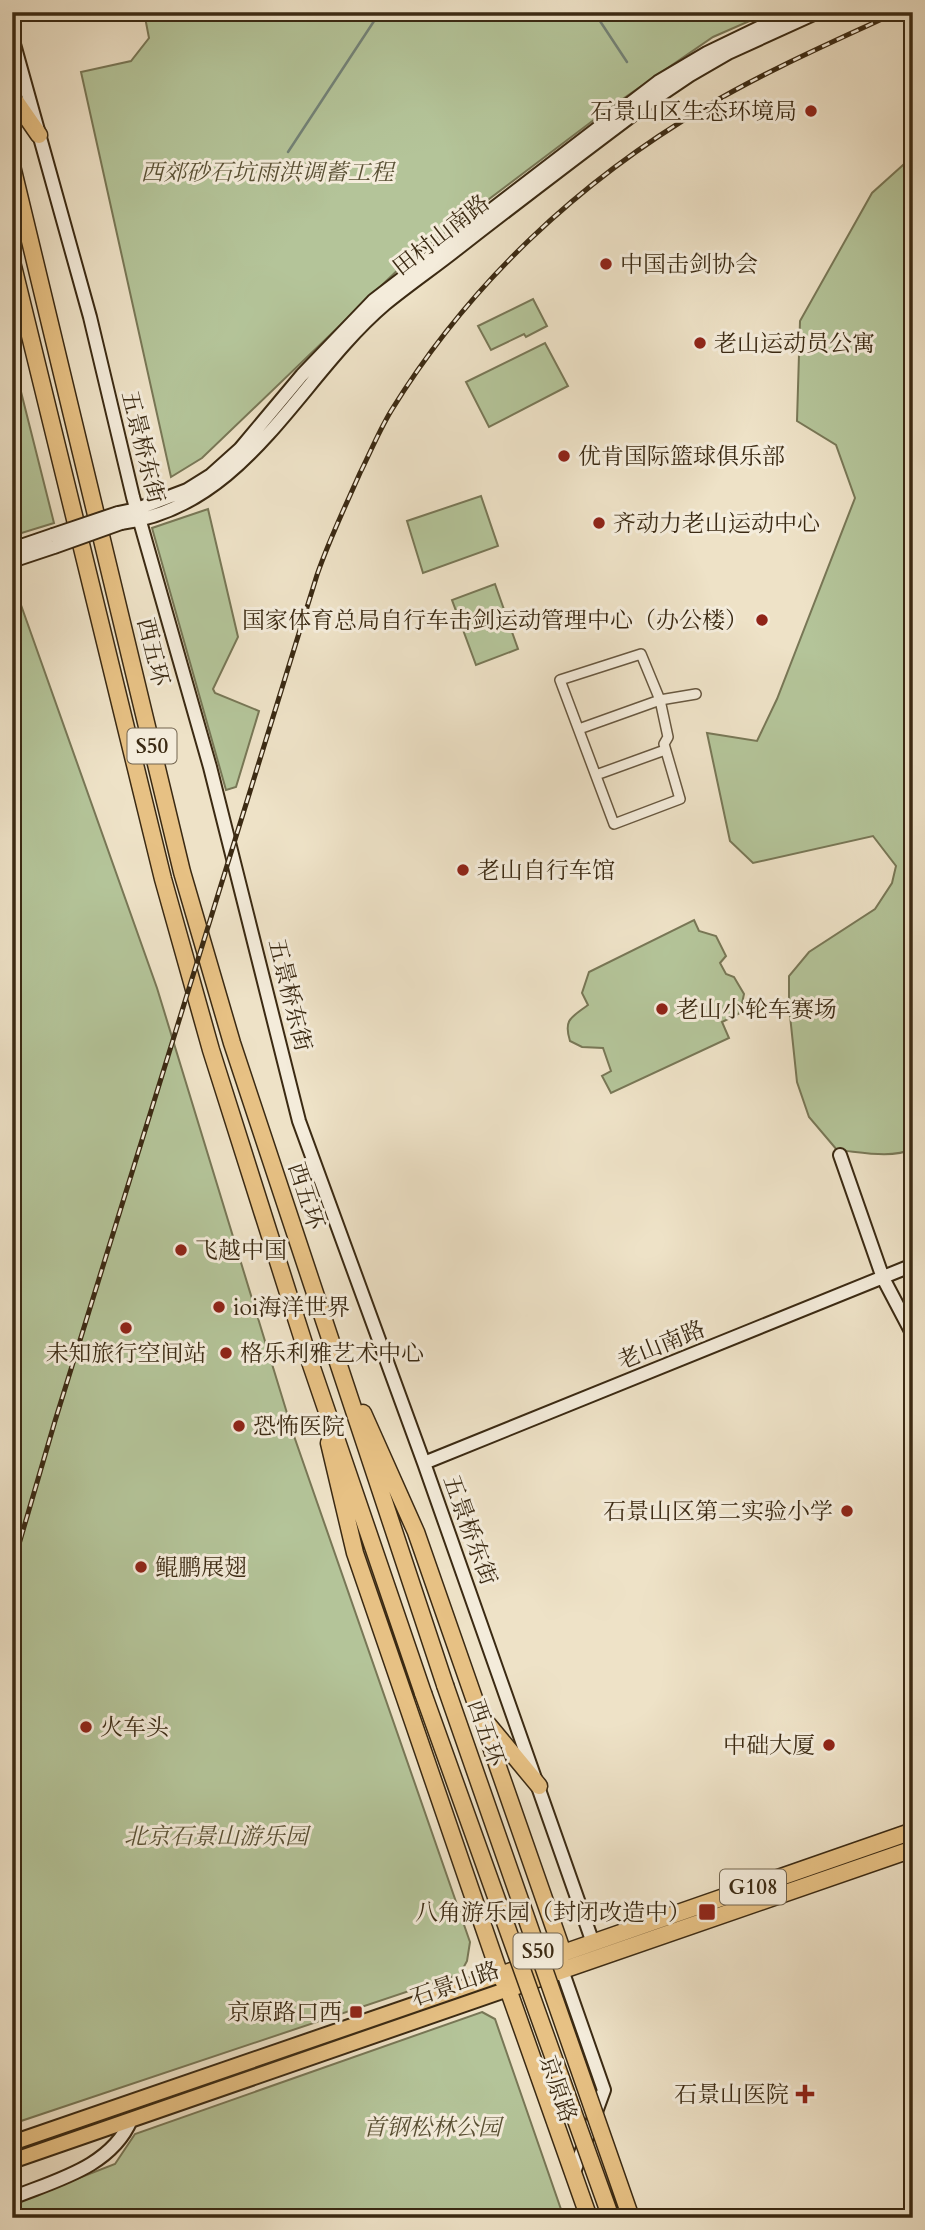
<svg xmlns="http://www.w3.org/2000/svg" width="925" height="2230" font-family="Cardo,'Noto Serif SC',serif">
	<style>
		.green { fill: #b4c499; stroke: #787756; stroke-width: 2 }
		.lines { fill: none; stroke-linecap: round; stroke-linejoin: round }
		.stream { stroke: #738277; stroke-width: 2.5 }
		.street-casing { stroke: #685840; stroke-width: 12 }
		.secondary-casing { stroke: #3b2a13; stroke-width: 16 }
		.primary-casing { stroke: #3b2a13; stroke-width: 18 }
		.highway-casing { stroke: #3b2a13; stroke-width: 19 }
		.street { stroke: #f4ecdb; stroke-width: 9 }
		.secondary { stroke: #f4ecdb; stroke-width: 12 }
		.primary { stroke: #e7c184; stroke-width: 14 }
		.highway { stroke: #e7c184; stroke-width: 16 }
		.rail-casing { stroke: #3b2a13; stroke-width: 5 }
		.rail { stroke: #f4ecdb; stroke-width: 2.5; stroke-dasharray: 8; stroke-linecap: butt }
		.secondary-bridge-casing { stroke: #3b2a13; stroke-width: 16; stroke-linecap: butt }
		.highway-bridge-casing { stroke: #3b2a13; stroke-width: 19; stroke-linecap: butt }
		.secondary-bridge { stroke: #f4ecdb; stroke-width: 12 }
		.highway-bridge { stroke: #e7c184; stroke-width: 16 }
		.poi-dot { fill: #8f2418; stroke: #f4ecdb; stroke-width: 2.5 }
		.labels { text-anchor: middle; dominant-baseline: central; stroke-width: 6; stroke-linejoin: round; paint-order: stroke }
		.shield { fill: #f4ecdb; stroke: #72644f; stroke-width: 2 }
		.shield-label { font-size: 21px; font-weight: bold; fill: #3b2a13 }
		.poi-label { font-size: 23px; fill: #3b2a13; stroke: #f4ecdb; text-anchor: start }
		.park-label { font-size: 23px; font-style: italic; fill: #595034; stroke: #f4ecdb }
		.street-label { font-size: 23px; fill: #3b2a13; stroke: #f4ecdb }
	</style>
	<rect width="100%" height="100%" fill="#eee2c7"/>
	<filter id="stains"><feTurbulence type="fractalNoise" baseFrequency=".00286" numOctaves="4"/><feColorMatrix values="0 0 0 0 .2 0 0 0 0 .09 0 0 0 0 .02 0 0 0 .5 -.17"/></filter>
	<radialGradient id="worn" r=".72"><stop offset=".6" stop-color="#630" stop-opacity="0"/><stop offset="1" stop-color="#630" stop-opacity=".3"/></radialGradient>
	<path class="green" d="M144 12H770L713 37 611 107 407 261 202 458 171 477 81 72 131 61 149 38Z
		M913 156V1149C891 1159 861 1152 837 1150L809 1117 797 1082 789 1006V976L809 952 875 909 892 883 896 866 873 836 753 863 730 841 707 733 757 741 777 699 855 498 836 445 797 421 800 321 872 193Z
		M533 299 547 326 526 337 524 334 491 350 478 326Z
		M545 343 568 386 489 427 466 382Z
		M12 356 54 523 12 536Z
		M481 496 498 546 423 573 407 521Z
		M208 509 238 637 213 689 215 693 259 711 236 787 226 790 152 528Z
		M495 584 518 649 476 665 452 600Z
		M16 591 157 988 294 1436 470 1942 467 1961 460 1974 12 2124V593Z
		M694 920 699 931 716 936 726 956 720 963 726 974 734 977 744 994 740 1013 722 1022 729 1038 611 1093 602 1076 611 1071 603 1048 582 1047 570 1041C563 1019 572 1017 588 1005L582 993 589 972Z
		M482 2012 495 2019 564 2218H12V2204L115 2164 135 2134Z"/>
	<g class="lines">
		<path class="stream" d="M594 12 627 62
			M288 152 380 12"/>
		<defs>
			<path id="street" d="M579 729 660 700 668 737 664 744 680 799 614 824 560 680 641 654 660 700 696 694
				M596 775 665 750"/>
			<path id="secondary" d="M12 37 90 317 133 497 210 767 299 1121 424 1463 593 1943
				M118 513 137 509 187 490 211 475 240 449 302 375 374 300 658 82 707 53 792 12
				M121 523C246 507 298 378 385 304 408 285 433 268 457 249 520 200 583 152 647 104L690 75 728 53 818 12
				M12 549 53 535
				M12 561 54 547
				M840 1155 883 1278 913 1335
				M424 1463 913 1265
				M563 1964 562 1970 604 2090 573 2175
				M12 2198C56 2180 111 2167 131 2120"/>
			<path id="primary" d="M12 2143 500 1975
				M12 2161 508 1989"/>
			<path id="highway" d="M12 96 39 135
				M12 166 182 872 232 1043 445 1685
				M12 262 163 879 211 1050 308 1356 423 1693
				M363 1413 416 1532 563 1953
				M329 1443 355 1553 500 1975 508 1989 589 2218
				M486 1722 539 1786
				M500 1975 913 1831
				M514 1987 913 1849"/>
		</defs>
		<use href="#street" class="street-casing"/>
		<use href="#secondary" class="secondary-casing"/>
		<use href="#primary" class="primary-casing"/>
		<use href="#highway" class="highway-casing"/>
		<use href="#street" class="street"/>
		<use href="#secondary" class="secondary"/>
		<use href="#primary" class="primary"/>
		<use href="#highway" class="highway"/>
		<defs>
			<path id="rail" d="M12 1568 55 1421 317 575C329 540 345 507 360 473 370 453 379 431 391 411 469 284 579 181 707 106 768 70 833 42 897 12"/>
		</defs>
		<use href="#rail" class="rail-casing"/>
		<use href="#rail" class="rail"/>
		<defs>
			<path id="secondary-bridge" d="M53 535 118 513
				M54 547 121 523"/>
			<path id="highway-bridge" d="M445 1685 631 2218
				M423 1693 611 2218"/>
		</defs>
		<use href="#secondary-bridge" class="secondary-bridge-casing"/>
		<use href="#highway-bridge" class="highway-bridge-casing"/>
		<use href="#secondary-bridge" class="secondary-bridge"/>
		<use href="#highway-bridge" class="highway-bridge"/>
	</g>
	<g class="poi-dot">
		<circle cx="811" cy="111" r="7"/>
		<circle cx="606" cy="264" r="7"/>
		<circle cx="700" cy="343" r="7"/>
		<circle cx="564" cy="456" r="7"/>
		<circle cx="599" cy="523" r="7"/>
		<circle cx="762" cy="620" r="7"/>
		<circle cx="463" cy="870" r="7"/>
		<circle cx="662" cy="1009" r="7"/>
		<circle cx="181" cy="1250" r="7"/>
		<circle cx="219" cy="1307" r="7"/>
		<circle cx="126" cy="1328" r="7"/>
		<circle cx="226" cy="1353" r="7"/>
		<circle cx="239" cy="1426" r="7"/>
		<circle cx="847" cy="1511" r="7"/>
		<circle cx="141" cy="1567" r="7"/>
		<circle cx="86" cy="1727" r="7"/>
		<circle cx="829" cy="1745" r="7"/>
		<rect x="698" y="1903" width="18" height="18" rx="3.5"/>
		<rect x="349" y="2005" width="14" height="14" rx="3.5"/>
		<path d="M801.5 2083.5h7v7h7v7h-7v7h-7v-7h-7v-7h7z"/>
	</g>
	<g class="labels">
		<g class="shield">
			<rect x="127.5" y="728.5" width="49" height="35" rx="5"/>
			<rect x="720" y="1869.5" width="66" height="35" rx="5"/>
			<rect x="513.5" y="1933.5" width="49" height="35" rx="5"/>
		</g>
		<g class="shield-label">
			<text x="152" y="746">S50</text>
			<text x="753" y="1887">G108</text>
			<text x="538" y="1951">S50</text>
		</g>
		<g class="poi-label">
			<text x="797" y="111" text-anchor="end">石景山区生态环境局</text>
			<text x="620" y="264">中国击剑协会</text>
			<text x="714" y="343">老山运动员公寓</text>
			<text x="578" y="456">优肯国际篮球俱乐部</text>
			<text x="613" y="523">齐动力老山运动中心</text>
			<text x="748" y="620" text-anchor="end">国家体育总局自行车击剑运动管理中心（办公楼）</text>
			<text x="477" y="870">老山自行车馆</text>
			<text x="676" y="1009">老山小轮车赛场</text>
			<text x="195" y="1250">飞越中国</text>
			<text x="233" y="1307">ioi海洋世界</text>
			<text x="126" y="1353" text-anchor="middle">未知旅行空间站</text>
			<text x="240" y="1353">格乐利雅艺术中心</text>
			<text x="253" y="1426">恐怖医院</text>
			<text x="833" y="1511" text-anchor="end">石景山区第二实验小学</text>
			<text x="155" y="1567">鲲鹏展翅</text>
			<text x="100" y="1727">火车头</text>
			<text x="815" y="1745" text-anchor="end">中础大厦</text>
			<text x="691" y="1912" text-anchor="end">八角游乐园（封闭改造中）</text>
			<text x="342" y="2012" text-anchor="end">京原路口西</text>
			<text x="789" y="2094" text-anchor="end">石景山医院</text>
		</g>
		<g class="park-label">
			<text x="267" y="172">西郊砂石坑雨洪调蓄工程</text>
			<text x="216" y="1836">北京石景山游乐园</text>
			<text x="432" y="2127">首钢松林公园</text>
		</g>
		<g class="street-label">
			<text transform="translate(441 235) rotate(-38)">田村山南路</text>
			<text transform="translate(143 447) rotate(76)">五景桥东街</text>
			<text transform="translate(153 652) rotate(76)">西五环</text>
			<text transform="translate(290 995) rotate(76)">五景桥东街</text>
			<text transform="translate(306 1196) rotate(72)">西五环</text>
			<text transform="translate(661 1345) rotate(-22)">老山南路</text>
			<text transform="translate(470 1530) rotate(70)">五景桥东街</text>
			<text transform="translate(486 1733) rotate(71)">西五环</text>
			<text transform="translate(455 1984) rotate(-19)">石景山路</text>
			<text transform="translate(558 2089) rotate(71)">京原路</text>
		</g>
	</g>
	<rect width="925" height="2230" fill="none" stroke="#eee2c7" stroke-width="42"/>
	<rect x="14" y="14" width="897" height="2202" fill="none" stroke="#3b2a13" stroke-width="3.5"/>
	<rect x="21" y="21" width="883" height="2188" fill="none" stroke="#3b2a13" stroke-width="2"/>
	<rect width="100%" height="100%" filter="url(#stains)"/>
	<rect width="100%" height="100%" fill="url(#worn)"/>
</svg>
